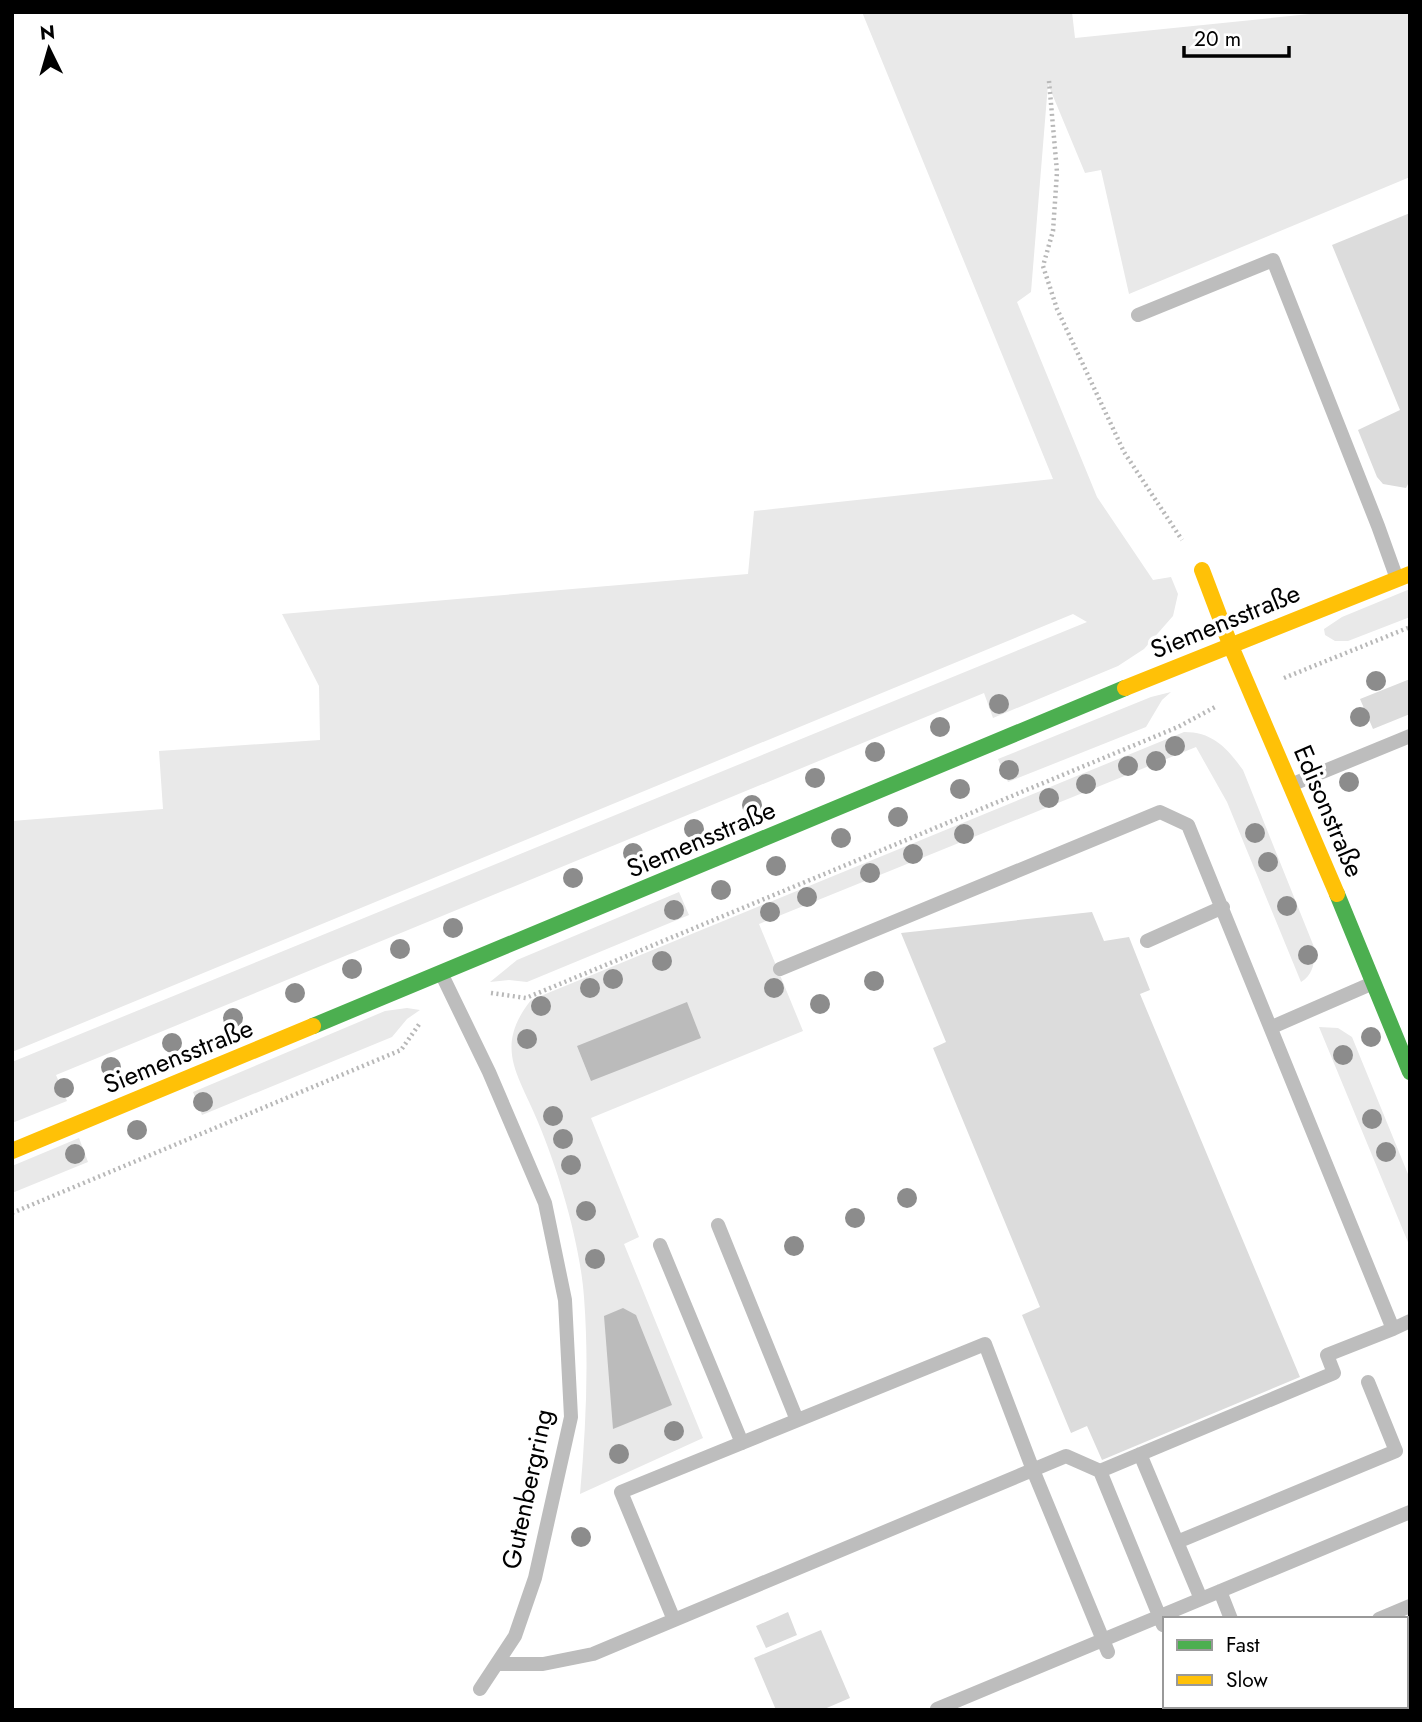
<svg xmlns="http://www.w3.org/2000/svg" width="1422" height="1722" font-family="Jost,sans-serif">
	<style>
		.green { fill: #e9e9e9 }
		.water { fill: #bbb }
		.building { fill: #dcdcdc }
		.lines { fill: none; stroke-linecap: round; stroke-linejoin: round }
		.path { stroke: #b8b8b8; stroke-width: 4.5; stroke-dasharray: 2 3.5; stroke-linecap: butt }
		.lane { stroke: #bdbdbd; stroke-width: 14 }
		.fast { stroke: #4caf50; stroke-width: 16 }
		.slow { stroke: #ffc107; stroke-width: 16 }
		.tree { fill: #8c8c8c }
		.labels { text-anchor: middle; dominant-baseline: central; stroke-width: 7; stroke-linejoin: round; paint-order: stroke }
		.street-label { font-size: 26px; fill: #000; stroke: #fff }
	</style>
	<rect width="100%" height="100%" fill="#fff"/>
	<path class="green" d="M862 12H1072L1075 38 1330 12H1410V177L1129 294 1101 170 1085 173 1048 84 1031 292 1017 302 1097 497 1153 580 1171 577 1178 594 1173 616 1144 649 1118 666 993 718 984 693 56 1075 67 1101 12 1123V1062L1087 622 1073 614 12 1052V821L163 809 159 751 320 740 319 686 282 614 748 574 754 511 1053 479Z
		M1410 589V617L1348 641H1335L1325 635 1324 629 1342 617Z
		M1171 692 1162 700 1146 727 1008 782 998 759 1151 697Z
		M1184 732C1213 732 1227 748 1243 770L1314 947C1315 961 1314 974 1301 982L1227 802 1196 747 759 924 803 1031 591 1118 639 1237 624 1244 703 1438 580 1494C586 1428 589 1363 584 1297 580 1243 559 1172 538 1122 519 1075 493 1048 531 1000Z
		M679 892 689 915 527 982 509 980 490 982 517 960Z
		M407 1008 420 1010 407 1019 392 1037 202 1115 193 1092 385 1011Z
		M1319 1027 1338 1028 1352 1037 1410 1179V1247Z
		M79 1138 88 1162 12 1193V1166Z"/>
	<path class="water" d="M687 1002 701 1038 591 1081 577 1046Z
		M623 1308 636 1315 672 1405 613 1429 604 1316Z"/>
	<path class="building" d="M1410 213V480L1406 488 1383 484 1377 477 1358 430 1400 410 1332 245Z
		M1410 679V714L1373 729 1360 699Z
		M1092 912 1104 941 1129 937 1150 990 1140 994 1300 1377 1102 1460 1087 1426 1071 1433 1022 1315 1040 1307 933 1048 946 1042 901 933Z
		M788 1612 797 1635 766 1648 756 1626Z
		M821 1630 850 1698 822 1710H776L754 1658Z"/>
	<g class="lines">
		<path class="path" d="M1049 81 1057 172 1053 231 1043 266 1057 309 1124 452 1182 540
			M1284 678 1410 627
			M491 993 526 998 1178 727 1217 706
			M12 1213 401 1050 420 1023"/>
		<path class="lane" d="M1138 315 1273 260 1378 526 1397 579
			M1293 784 1410 736
			M1147 941 1223 907
			M780 969 1160 812 1188 825 1393 1329 1410 1321
			M442 975 489 1072 545 1203 565 1300 571 1417 535 1578 515 1636 480 1689
			M1272 1027 1373 983
			M718 1225 797 1420
			M660 1245 742 1443
			M1140 1454 1201 1599
			M1177 1542 1396 1451 1368 1382
			M1220 1591 1231 1619
			M1379 1619 1410 1606
			M674 1620 621 1492 985 1344 1033 1470 1108 1652
			M1163 1625 1100 1471 1334 1373 1327 1355 1393 1329
			M497 1664H543L593 1654 1066 1456 1100 1471
			M1406 1699 1410 1707
			M1265 1706 1267 1710
			M937 1709 1410 1512"/>
		<path class="fast" d="M1337 894 1410 1072
			M313 1026 1125 688"/>
		<path class="slow" d="M1202 570 1230 644 1337 894
			M1125 688 1410 574
			M12 1151 313 1026"/>
	</g>
	<g class="tree">
		<circle cx="1376" cy="681" r="10"/>
		<circle cx="999" cy="704" r="10"/>
		<circle cx="1360" cy="717" r="10"/>
		<circle cx="940" cy="727" r="10"/>
		<circle cx="1175" cy="746" r="10"/>
		<circle cx="875" cy="752" r="10"/>
		<circle cx="1156" cy="761" r="10"/>
		<circle cx="1128" cy="766" r="10"/>
		<circle cx="1009" cy="770" r="10"/>
		<circle cx="815" cy="778" r="10"/>
		<circle cx="1349" cy="782" r="10"/>
		<circle cx="1086" cy="784" r="10"/>
		<circle cx="960" cy="789" r="10"/>
		<circle cx="1049" cy="798" r="10"/>
		<circle cx="752" cy="805" r="10"/>
		<circle cx="898" cy="817" r="10"/>
		<circle cx="694" cy="829" r="10"/>
		<circle cx="1255" cy="833" r="10"/>
		<circle cx="964" cy="834" r="10"/>
		<circle cx="841" cy="838" r="10"/>
		<circle cx="633" cy="853" r="10"/>
		<circle cx="913" cy="854" r="10"/>
		<circle cx="1268" cy="862" r="10"/>
		<circle cx="776" cy="866" r="10"/>
		<circle cx="870" cy="873" r="10"/>
		<circle cx="573" cy="878" r="10"/>
		<circle cx="721" cy="890" r="10"/>
		<circle cx="807" cy="897" r="10"/>
		<circle cx="1287" cy="906" r="10"/>
		<circle cx="674" cy="910" r="10"/>
		<circle cx="770" cy="912" r="10"/>
		<circle cx="453" cy="928" r="10"/>
		<circle cx="400" cy="949" r="10"/>
		<circle cx="1308" cy="955" r="10"/>
		<circle cx="662" cy="961" r="10"/>
		<circle cx="352" cy="969" r="10"/>
		<circle cx="613" cy="979" r="10"/>
		<circle cx="874" cy="981" r="10"/>
		<circle cx="590" cy="988" r="10"/>
		<circle cx="774" cy="988" r="10"/>
		<circle cx="295" cy="993" r="10"/>
		<circle cx="820" cy="1004" r="10"/>
		<circle cx="541" cy="1006" r="10"/>
		<circle cx="233" cy="1018" r="10"/>
		<circle cx="1371" cy="1037" r="10"/>
		<circle cx="527" cy="1039" r="10"/>
		<circle cx="172" cy="1043" r="10"/>
		<circle cx="1343" cy="1055" r="10"/>
		<circle cx="111" cy="1067" r="10"/>
		<circle cx="64" cy="1088" r="10"/>
		<circle cx="203" cy="1102" r="10"/>
		<circle cx="553" cy="1116" r="10"/>
		<circle cx="1372" cy="1119" r="10"/>
		<circle cx="137" cy="1130" r="10"/>
		<circle cx="563" cy="1139" r="10"/>
		<circle cx="1386" cy="1152" r="10"/>
		<circle cx="75" cy="1154" r="10"/>
		<circle cx="571" cy="1165" r="10"/>
		<circle cx="907" cy="1198" r="10"/>
		<circle cx="586" cy="1211" r="10"/>
		<circle cx="855" cy="1218" r="10"/>
		<circle cx="794" cy="1246" r="10"/>
		<circle cx="595" cy="1259" r="10"/>
		<circle cx="674" cy="1431" r="10"/>
		<circle cx="619" cy="1454" r="10"/>
		<circle cx="581" cy="1537" r="10"/>
	</g>
	<g class="labels">
		<g class="street-label">
			<text transform="translate(1225 621) rotate(-22)">Siemensstraße</text>
			<text transform="translate(1329 811) rotate(67)">Edisonstraße</text>
			<text transform="translate(701 839) rotate(-23)">Siemensstraße</text>
			<text transform="translate(178 1056) rotate(-22)">Siemensstraße</text>
			<text transform="translate(527 1489) rotate(-78)">Gutenbergring</text>
		</g>
	</g>
	<rect width="1422" height="1722" fill="none" stroke="#000000" stroke-width="28"/>
	<rect x="1163" y="1617" width="245" height="91" fill="#ffffff" stroke="#999999" stroke-width="2"/>
	<rect x="1177" y="1640" width="35" height="10" fill="#4caf50" stroke="#999999" stroke-width="2"/>
	<text x="1226" y="1652" font-size="21" fill="#000000">Fast</text>
	<rect x="1177" y="1675" width="35" height="10" fill="#ffc107" stroke="#999999" stroke-width="2"/>
	<text x="1226" y="1687" font-size="21" fill="#000000">Slow</text>
	<g transform="translate(49 49) rotate(355)" stroke="#ffffff" stroke-width="5" paint-order="stroke">
	<path d="M0-5L12 26L0 18L-12 26Z" fill="#000000"/>
	<text y="-10" font-size="19" font-weight="bold" text-anchor="middle" fill="#000000">N</text>
	</g>
	<path d="M1184 46v10h105v-10" fill="none" stroke="#000000" stroke-width="3.5"/>
	<text x="1194" y="46" font-size="21" fill="#000000" stroke="#ffffff" stroke-width="5" paint-order="stroke">20 m</text>
</svg>
